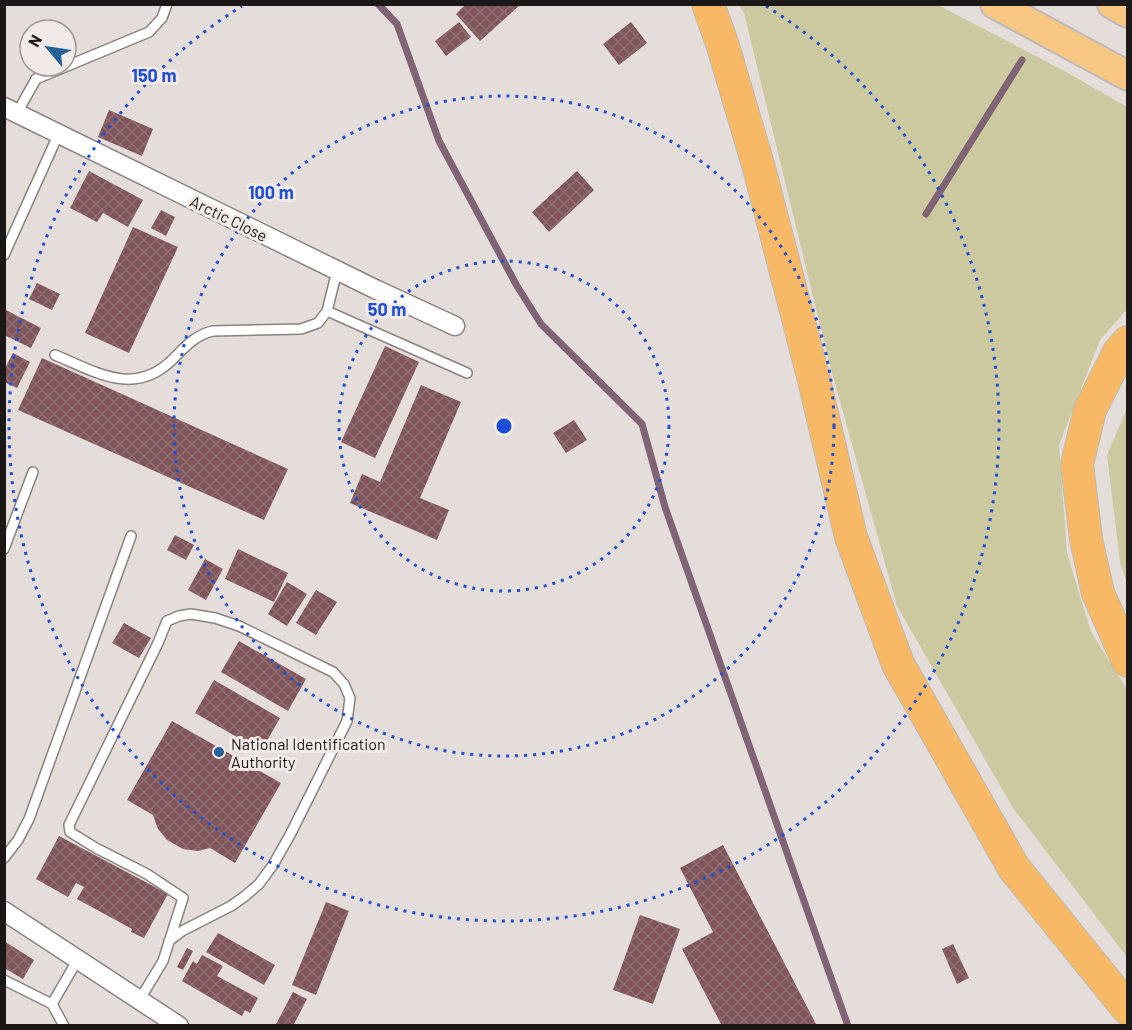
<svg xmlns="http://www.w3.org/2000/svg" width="1132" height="1030" font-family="Barlow,sans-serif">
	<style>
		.grass { fill: #ccc9a1 }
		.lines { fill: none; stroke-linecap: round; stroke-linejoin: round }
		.stream { stroke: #806475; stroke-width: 7 }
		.building { fill: url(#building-cross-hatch) }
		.service-casing { stroke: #8a827f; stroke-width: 12 }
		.minor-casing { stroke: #8a827f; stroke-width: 21 }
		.trunk-casing { stroke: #bbbab9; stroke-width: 32 }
		.motorway-casing { stroke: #bbbab9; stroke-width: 34 }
		.service { stroke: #fff; stroke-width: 9 }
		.minor { stroke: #fff; stroke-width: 18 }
		.trunk { stroke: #f8c784; stroke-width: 28 }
		.motorway { stroke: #f7b965; stroke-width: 32 }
		.ring { fill: none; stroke: #1d4ed8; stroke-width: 3; stroke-dasharray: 3 6 }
		.poi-dot { fill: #256298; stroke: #f2eae7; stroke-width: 2 }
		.labels { text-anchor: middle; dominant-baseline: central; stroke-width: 6; stroke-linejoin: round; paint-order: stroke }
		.street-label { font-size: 16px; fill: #1b1817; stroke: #f2eae7 }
		.poi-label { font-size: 16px; fill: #1b1817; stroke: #f2eae7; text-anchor: start }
		.centre { fill: #1d4ed8; stroke: #f2eae7; stroke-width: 3 }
		.ring-label { font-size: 18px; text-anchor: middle; font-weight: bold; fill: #1d4ed8; stroke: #f2eae7; stroke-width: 6; stroke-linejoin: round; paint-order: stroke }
	</style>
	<defs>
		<pattern id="building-cross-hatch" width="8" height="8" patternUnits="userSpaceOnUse" patternTransform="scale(1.5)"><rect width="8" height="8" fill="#81565b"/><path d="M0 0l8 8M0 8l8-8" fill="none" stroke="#906f72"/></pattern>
	</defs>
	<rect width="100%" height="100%" fill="#e5ddda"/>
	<path class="grass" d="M739 5H938L1068 73 1127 107V309L1100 340 1059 445 1067 553 1091 632 1127 689V957L1013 808 897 606 829 362 744 13Z
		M1127 408V583L1120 562 1107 455Z"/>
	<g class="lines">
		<path class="stream" d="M378 4 397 24 439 141 517 286 541 324 642 424 665 507 848 1026
			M926 214 1022 60"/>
	</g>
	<path class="building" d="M466 4H521L480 41 456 14Z
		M459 22 471 37 446 56 435 41Z
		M631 22 647 43 619 65 603 44Z
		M109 110 153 129 142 156 98 137Z
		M89 171 143 200 128 227 103 213 97 222 70 208Z
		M577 171 594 190 549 232 532 212Z
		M161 210 175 217 166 236 151 228Z
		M133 227 178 247 129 353 85 333Z
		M37 283 60 294 52 310 29 299Z
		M4 309 41 328 31 348 4 335Z
		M385 346 419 362 375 458 341 442Z
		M13 353 30 362 17 388 4 382V370Z
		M42 358 288 469 264 520 18 410Z
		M421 385 461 402 420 498 449 510 437 540 350 503 362 474 380 482Z
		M574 420 587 440 566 453 553 433Z
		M175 535 194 545 186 560 167 550Z
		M238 549 288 573 274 602 225 579Z
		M205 559 223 569 206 600 188 590Z
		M287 582 307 594 287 626 268 614Z
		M316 590 337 602 316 635 296 623Z
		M124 623 151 638 139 658 112 643Z
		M239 641 306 679 288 711 221 672Z
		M214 680 280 718 261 751 195 713Z
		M172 721 281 783 235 863 210 848 198 851 183 849 167 840 158 829 153 815 127 800Z
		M59 836 168 894 144 938 131 932 132 929 77 899 84 887 76 883 68 897 36 879Z
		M723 845 817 1026H722L682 949 713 932 680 868Z
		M326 902 349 911 316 995 292 985Z
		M640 915 680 929 653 1004 613 990Z
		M218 933 275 965 264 985 206 952Z
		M4 941 34 960 23 979 4 968Z
		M953 944 969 978 957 984 942 949Z
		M187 948 193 951 183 970 177 967Z
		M202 955 223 966 217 976 258 998 250 1013 245 1010 242 1016 182 981 193 961 197 964Z
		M293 992 307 999 293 1026H275Z"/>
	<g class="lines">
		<defs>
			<path id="service" d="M17 113 36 79 149 32 162 18 167 4
				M4 255 59 133
				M327 311 467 373
				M55 355C96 372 134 397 172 360 185 347 195 335 213 331L301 329 318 323 327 311 337 271
				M4 549 33 472
				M4 858 18 840 29 819 131 536
				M4 980 52 1004
				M140 999 163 961 183 898 147 874 96 848 70 832 69 825 158 643 167 621 179 616 191 614 215 618 239 626 333 672 344 684 350 698 347 721 290 835 273 865 259 884 245 896 231 906 182 931 169 941
				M64 1026 52 1004 78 959"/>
			<path id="minor" d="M4 107 375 289 455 326
				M4 911 179 1026"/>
			<path id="trunk" d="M995 4 1128 76
				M1112 4 1128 13"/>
			<path id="motorway" d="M708 4 722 43 759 168 814 380 851 537 898 664 1014 868 1128 1009
				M1128 342 1119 352 1090 410 1077 464 1086 539 1098 593 1128 661"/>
		</defs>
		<use href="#service" class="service-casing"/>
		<use href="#minor" class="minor-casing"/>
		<use href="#trunk" class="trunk-casing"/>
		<use href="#motorway" class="motorway-casing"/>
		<use href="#service" class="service"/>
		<use href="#minor" class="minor"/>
		<use href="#trunk" class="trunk"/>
		<use href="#motorway" class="motorway"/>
	</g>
	<g class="ring">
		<circle cx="504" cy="426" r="165"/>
		<circle cx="504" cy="426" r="330"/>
		<path d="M766 6A495 495 0 1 1 242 6"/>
	</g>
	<circle class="poi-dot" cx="219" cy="752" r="6"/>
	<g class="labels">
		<g class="street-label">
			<text transform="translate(229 218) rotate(26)">Arctic Close</text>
		</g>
		<g class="poi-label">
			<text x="231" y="743">National Identification<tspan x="231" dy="18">Authority</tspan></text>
		</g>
	</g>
	<circle cx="504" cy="426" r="9" class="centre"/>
	<g class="ring-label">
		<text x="154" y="82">150 m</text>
		<text x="271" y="199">100 m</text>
		<text x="387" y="316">50 m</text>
	</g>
	<rect width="1132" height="1030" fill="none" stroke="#1b1817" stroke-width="12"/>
	<g transform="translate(48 48) rotate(299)"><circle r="28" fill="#f2eae7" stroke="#9c9694" stroke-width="1.5"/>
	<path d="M0-4.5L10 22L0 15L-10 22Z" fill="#256298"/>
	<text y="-9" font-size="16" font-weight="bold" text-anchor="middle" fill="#1b1817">N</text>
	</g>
</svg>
